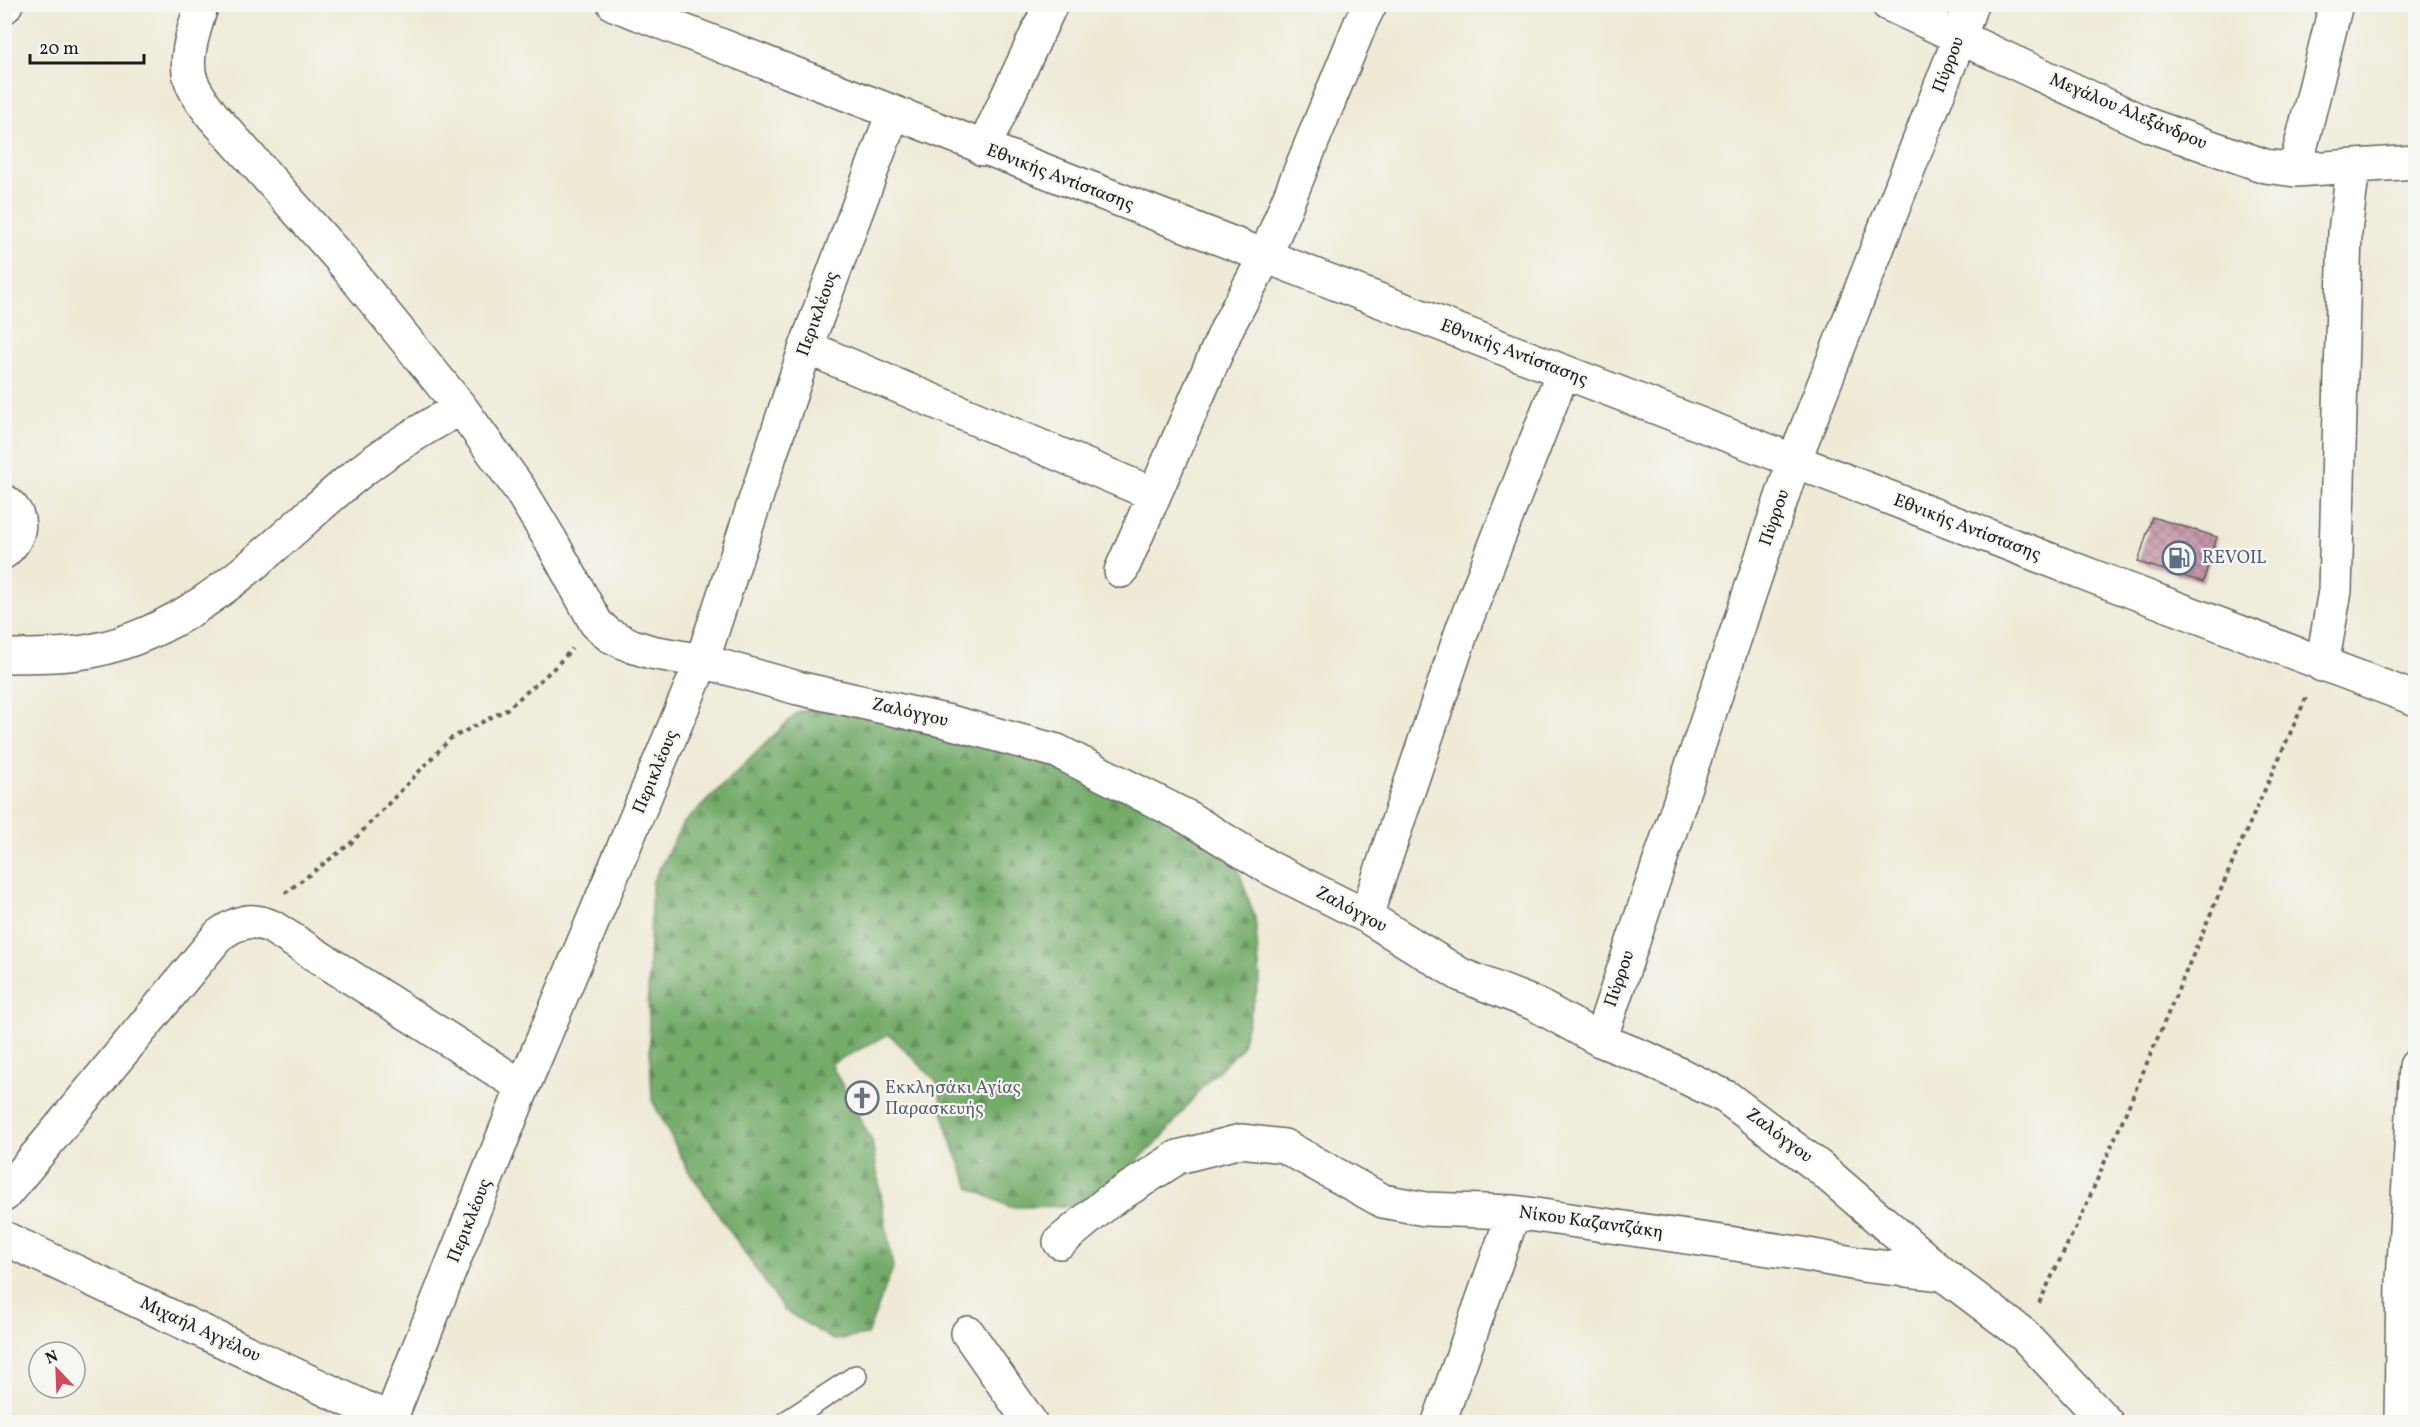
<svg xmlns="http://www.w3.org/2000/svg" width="2420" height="1427" font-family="Vollkorn,serif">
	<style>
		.forest { fill: url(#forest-firs); stroke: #486443; stroke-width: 1.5 }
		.building { fill: url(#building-cross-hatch) }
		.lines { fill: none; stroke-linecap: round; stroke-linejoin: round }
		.lane-casing { stroke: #66645d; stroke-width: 24 }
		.street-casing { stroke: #66645d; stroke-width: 36 }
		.secondary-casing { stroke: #66645d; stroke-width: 36 }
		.path { stroke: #66645d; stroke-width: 4; stroke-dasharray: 4.5 4.5; stroke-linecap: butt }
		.lane { stroke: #fff; stroke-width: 21 }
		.street { stroke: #fff; stroke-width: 33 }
		.secondary { stroke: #fff; stroke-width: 33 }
		.labels { text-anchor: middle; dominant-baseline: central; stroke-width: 4.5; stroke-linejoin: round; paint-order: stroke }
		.street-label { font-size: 18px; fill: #1c1c1c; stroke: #f6f6f2 }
		.service-label { font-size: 18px; fill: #4e5e75; stroke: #f6f6f2; text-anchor: start }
		.worship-label { font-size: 18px; fill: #5b616d; stroke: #f6f6f2; text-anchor: start }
	</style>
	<defs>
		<pattern id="forest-firs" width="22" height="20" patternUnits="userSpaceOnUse" patternTransform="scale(1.5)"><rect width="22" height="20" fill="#74ac6a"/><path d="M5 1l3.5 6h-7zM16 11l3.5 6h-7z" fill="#5e8b56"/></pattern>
		<pattern id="building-cross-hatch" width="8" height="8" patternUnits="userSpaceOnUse" patternTransform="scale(1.5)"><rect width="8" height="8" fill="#c797a9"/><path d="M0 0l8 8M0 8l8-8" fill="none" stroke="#a17a89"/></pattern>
	</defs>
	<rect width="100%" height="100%" fill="#f6f6f2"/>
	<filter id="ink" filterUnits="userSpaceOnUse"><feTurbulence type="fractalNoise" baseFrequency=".0167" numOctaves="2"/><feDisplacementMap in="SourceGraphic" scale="12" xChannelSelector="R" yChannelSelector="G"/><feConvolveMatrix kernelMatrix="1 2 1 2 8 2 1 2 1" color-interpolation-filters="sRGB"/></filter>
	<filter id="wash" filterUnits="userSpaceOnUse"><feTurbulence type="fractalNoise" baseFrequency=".008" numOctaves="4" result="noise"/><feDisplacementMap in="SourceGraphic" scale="24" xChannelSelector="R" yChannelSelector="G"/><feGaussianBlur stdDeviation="1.35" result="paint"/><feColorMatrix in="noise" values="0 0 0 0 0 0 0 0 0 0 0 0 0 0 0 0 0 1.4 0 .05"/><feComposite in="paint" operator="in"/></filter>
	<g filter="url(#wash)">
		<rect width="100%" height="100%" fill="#eeead5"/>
		<path class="forest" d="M822 706 1053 762 1173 821 1237 866 1255 918 1260 979 1241 1048 1202 1087 1160 1140 1114 1181 1075 1206 1010 1207 970 1188 948 1134 937 1082 889 1034 831 1064 872 1141 893 1268 867 1335 833 1340 784 1310 688 1170 652 1100 648 996 652 883 682 825 798 712Z"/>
		<g id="blocks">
			<path class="building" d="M2152 517 2217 537 2203 582 2138 562Z"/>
		</g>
	</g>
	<g filter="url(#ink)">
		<use href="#blocks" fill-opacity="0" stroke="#66645d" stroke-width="1.5"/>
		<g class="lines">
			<defs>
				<path id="lane" d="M786 1422 856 1376"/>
				<path id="street" d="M202 4C195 27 182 60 192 83 196 94 205 105 212 115L338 256 461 408 519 488 550 539 596 623 609 635 632 646 651 652 702 661 798 688 946 721 1057 751 1187 817 1268 867 1366 916 1461 975 1535 1004 1600 1040 1650 1060 1726 1097 1819 1167 1943 1274
					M1888 4 2151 126 2265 166 2295 170 2416 162
					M4 7 6 4
					M983 149 1051 4
					M2295 170 2336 4
					M806 347 1153 494
					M4 501C25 516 22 536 4 552
					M1121 571 1228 326 1265 257 1362 20 1370 4
					M4 656C33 656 62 656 91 651 198 630 270 546 350 480 384 452 422 429 461 408
					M2322 665 2335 591 2345 232 2353 168
					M1366 916 1463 628 1563 372
					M1600 1040 1794 461 1960 37 1971 4
					M4 1195 219 935C237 922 251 917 272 927L523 1087
					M1060 1242 1108 1202 1178 1157 1241 1141 1284 1146 1383 1201 1425 1209 1514 1212 1797 1253 1863 1265 1943 1274 2024 1335 2106 1422
					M968 1333 1030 1422
					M390 1420 523 1087 702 661 806 347 893 113
					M1439 1422 1514 1212
					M2401 1422 2403 1280 2416 1066"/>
				<path id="secondary" d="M614 4 2097 578 2416 699
					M4 1238 395 1422"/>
			</defs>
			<use href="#lane" class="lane-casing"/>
			<use href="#street" class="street-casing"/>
			<use href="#secondary" class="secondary-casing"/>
			<path class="path" d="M285 893 350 844 450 739 507 709 551 671 572 649
				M2039 1303 2085 1208 2240 845 2306 698"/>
			<use href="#lane" class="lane"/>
			<use href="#street" class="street"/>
			<use href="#secondary" class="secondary"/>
		</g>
	</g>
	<defs>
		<symbol id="fuel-ring" viewBox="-11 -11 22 22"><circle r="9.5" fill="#f6f6f2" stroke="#5c6f8a" stroke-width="1.5"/><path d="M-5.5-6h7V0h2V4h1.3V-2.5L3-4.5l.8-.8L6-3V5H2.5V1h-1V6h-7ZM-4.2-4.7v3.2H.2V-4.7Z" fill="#5c6f8a"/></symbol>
		<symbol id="church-ring" viewBox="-11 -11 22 22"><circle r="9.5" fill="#f6f6f2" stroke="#6b7280" stroke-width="1.5"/><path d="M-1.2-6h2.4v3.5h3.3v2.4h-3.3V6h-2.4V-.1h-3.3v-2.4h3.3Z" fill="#6b7280"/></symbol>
	</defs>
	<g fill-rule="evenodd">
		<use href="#fuel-ring" x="2160" y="539" width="38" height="38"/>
		<use href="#church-ring" x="843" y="1079" width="38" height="38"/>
	</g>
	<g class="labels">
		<g class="street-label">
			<text transform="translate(1949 65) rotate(-69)">Πύρρου</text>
			<text transform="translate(2128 112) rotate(23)">Μεγάλου Αλεξάνδρου</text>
			<text transform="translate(1060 178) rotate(21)">Εθνικής Αντίστασης</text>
			<text transform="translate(818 314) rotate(-70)">Περικλέους</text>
			<text transform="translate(1514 353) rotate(21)">Εθνικής Αντίστασης</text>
			<text transform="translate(1775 518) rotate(-71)">Πύρρου</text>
			<text transform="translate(1967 528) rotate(21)">Εθνικής Αντίστασης</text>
			<text transform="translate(910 713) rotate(13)">Ζαλόγγου</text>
			<text transform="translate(656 772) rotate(-67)">Περικλέους</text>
			<text transform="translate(1351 910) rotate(28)">Ζαλόγγου</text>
			<text transform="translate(1620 979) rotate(-71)">Πύρρου</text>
			<text transform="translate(1779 1136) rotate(37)">Ζαλόγγου</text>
			<text transform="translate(470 1221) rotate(-68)">Περικλέους</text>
			<text transform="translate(1591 1223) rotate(8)">Νίκου Καζαντζάκη</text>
			<text transform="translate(200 1330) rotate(25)">Μιχαήλ Αγγέλου</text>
		</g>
		<g class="service-label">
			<text x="2202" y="558">REVOIL</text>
		</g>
		<g class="worship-label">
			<text x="885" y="1088">Εκκλησάκι Αγίας<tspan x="885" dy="21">Παρασκευής</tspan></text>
		</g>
	</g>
	<rect width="2420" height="1427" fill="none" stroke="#f6f6f2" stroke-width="24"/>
	<g transform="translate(57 1370) rotate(337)"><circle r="28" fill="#f6f6f2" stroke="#9f9f9c" stroke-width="1.5"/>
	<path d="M0-4.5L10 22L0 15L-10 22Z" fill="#d1495b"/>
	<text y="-9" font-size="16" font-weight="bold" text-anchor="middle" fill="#1c1c1c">N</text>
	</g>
	<path d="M30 54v9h114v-9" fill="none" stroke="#1c1c1c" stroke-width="3"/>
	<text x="39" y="54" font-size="18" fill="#1c1c1c" stroke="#f6f6f2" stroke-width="4.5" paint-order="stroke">20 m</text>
</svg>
